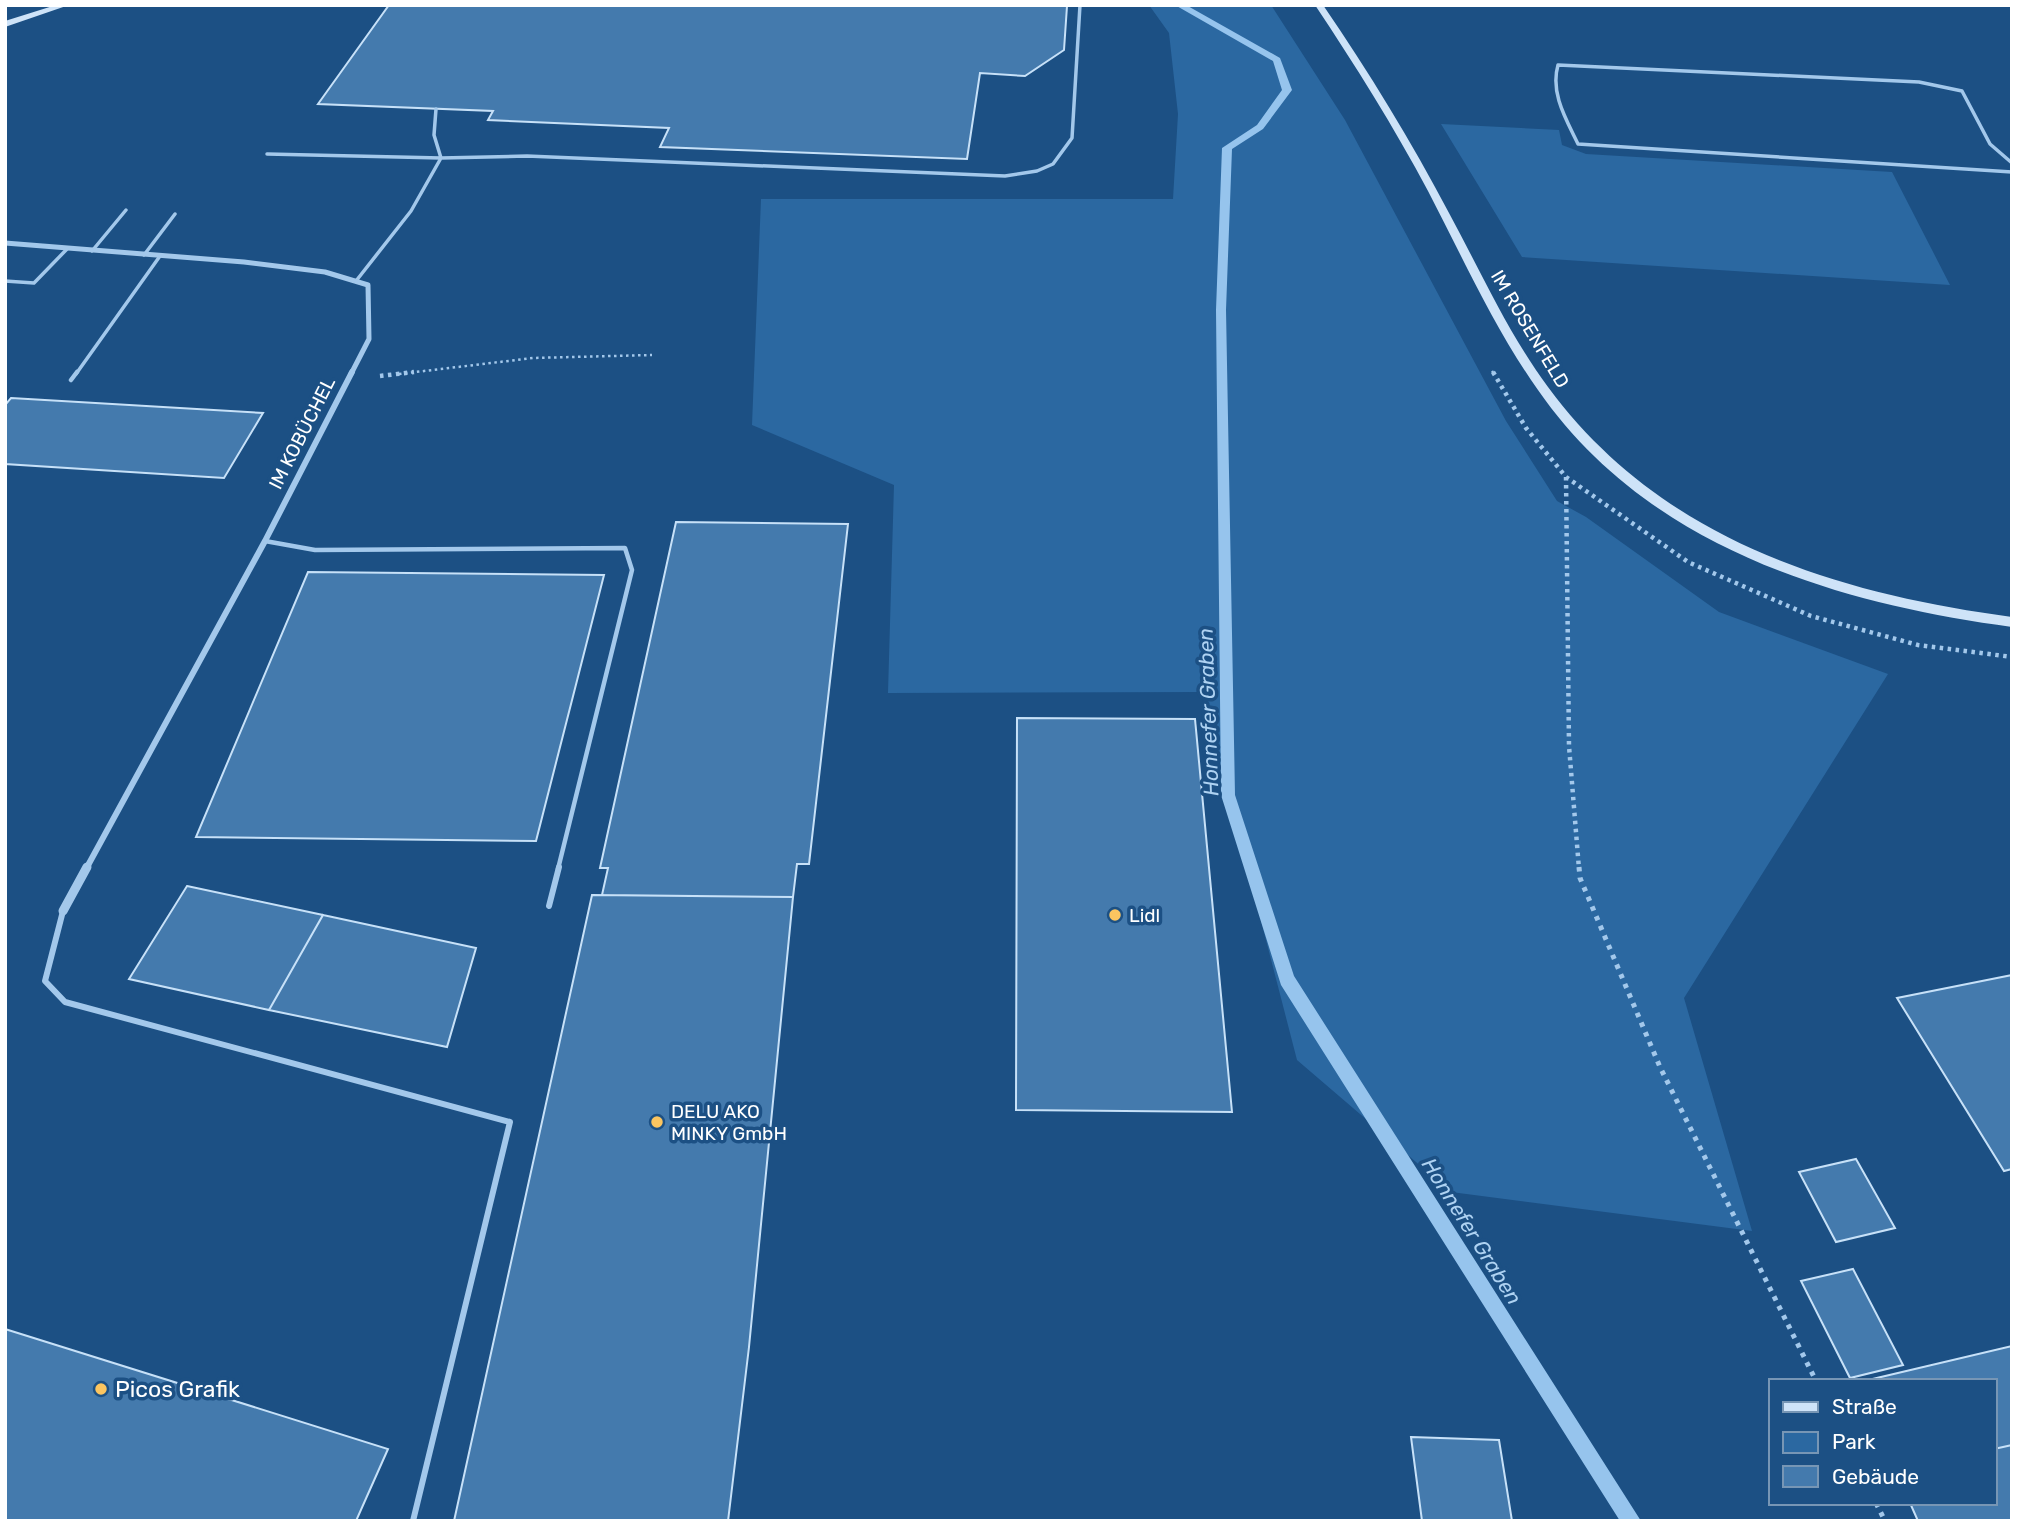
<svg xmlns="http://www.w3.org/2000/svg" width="2017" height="1526" font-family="Rubik,sans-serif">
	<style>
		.green { fill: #2b68a1 }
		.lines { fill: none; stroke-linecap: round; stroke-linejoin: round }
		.stream { fill: #96c4ed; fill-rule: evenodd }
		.building { fill: #447aad; stroke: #c7e1f8; stroke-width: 2 }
		.path-far2 { stroke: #a3c8eb; stroke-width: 2.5; stroke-dasharray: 2.5 3.5; stroke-linecap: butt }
		.path-far1 { stroke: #a3c8eb; stroke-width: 4.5; stroke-dasharray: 3.5 4.5; stroke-linecap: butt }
		.path { stroke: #a3c8eb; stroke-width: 5; stroke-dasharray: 4.5 6; stroke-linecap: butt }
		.lane-far2 { stroke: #a3c8eb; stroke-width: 3.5 }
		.lane-far1 { stroke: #a3c8eb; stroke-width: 4.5 }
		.lane { stroke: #a3c8eb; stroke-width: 6 }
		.street-far2 { stroke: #a3c8eb; stroke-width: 5 }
		.street-far1 { stroke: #a3c8eb; stroke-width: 6 }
		.street { stroke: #a3c8eb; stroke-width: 9 }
		.secondary { fill: #cee3f8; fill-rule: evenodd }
		.poi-dot { fill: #fbc560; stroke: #1c5084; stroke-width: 2.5 }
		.labels { text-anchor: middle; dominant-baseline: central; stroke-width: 7; stroke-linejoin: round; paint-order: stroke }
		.street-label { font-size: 19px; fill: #fff; stroke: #1c5084 }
		.poi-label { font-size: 19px; fill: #fff; stroke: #1c5084; text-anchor: start }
		.water-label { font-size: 21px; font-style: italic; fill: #aed2f2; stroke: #1c5084 }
		.near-poi-label { font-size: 23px; fill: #fff; stroke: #1c5084; text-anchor: start }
	</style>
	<rect width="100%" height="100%" fill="#1c5084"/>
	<path class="green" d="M1149 5H1271L1345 120 1506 421 1557 501 1586 517 1719 612 1888 674 1684 998 1752 1231 1451 1192 1297 1060 1202 692 888 693 894 485 752 425 761 199H1173L1178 114 1169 33Z
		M1441 124 1559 130 1562 145 1586 154 1892 172 1950 285 1522 257Z"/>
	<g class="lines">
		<path class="stream" d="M1175 5H1186L1280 58 1292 90 1263 129 1232 149 1226 310 1235 795 1294 976 1641 1521H1620L1281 985 1221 795 1216 310 1222 148 1257 125 1282 90 1273 61Z"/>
	</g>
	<path class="building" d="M389 5H1067V6L1064 50 1025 76 980 73 967 159 660 147 669 128 488 120 493 111 318 104Z
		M11 398 263 413 224 478 5 464V405Z
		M676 522 848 524 809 864H797L793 897 602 895 608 868H600Z
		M308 572 604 575 536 841 196 837Z
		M1017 718 1195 719 1232 1112 1016 1110Z
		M187 886 323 915 269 1010 129 979Z
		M592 895 793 897 749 1347 728 1521H454Z
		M323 915 476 948 447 1047 269 1010Z
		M2012 975V1169L2004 1171 1897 998Z
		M1856 1159 1895 1228 1836 1242 1799 1172Z
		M1853 1269 1903 1365 1850 1378 1801 1281Z
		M5 1329 388 1449 356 1521H5Z
		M2012 1346V1445L1994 1449V1381H1864Z
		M1411 1437 1499 1440 1512 1521H1422Z
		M2012 1445V1521H1918L1910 1503H1994V1449Z"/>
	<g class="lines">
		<path class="path-far2" d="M1492 371 1494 374
			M399 374 533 358 652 355"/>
		<path class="path-far1" d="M1493 372 1526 428 1566 477 1688 562 1811 616 1918 645 2012 657
			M380 376 414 372
			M1566 477 1569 746 1579 869"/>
		<path class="path" d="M1579 867 1580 878 1660 1067 1816 1381
			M1876 1503 1885 1521"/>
		<path class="lane-far2" d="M267 154 441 158 434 135 436 109
			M2012 163 1990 144 1962 91 1919 82 1558 65C1550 93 1566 119 1578 144L2012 172
			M92 251 126 210
			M144 255 175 214
			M5 281 34 283 67 249
			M356 281 411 211 441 158 527 156 1005 176 1037 171 1053 164 1072 138 1080 5
			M76 374 160 256"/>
		<path class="lane-far1" d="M71 380 77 372
			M265 541 315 550 625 548 632 570 558 869"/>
		<path class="lane" d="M549 906 559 867
			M63 911 45 981 65 1002 510 1122 413 1521"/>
		<path class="street-far2" d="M5 243 244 262 325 272 368 285 369 339 351 374"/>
		<path class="street-far1" d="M86 869 265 541 352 372"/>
		<path class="street" d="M63 911 87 867"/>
		<path class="secondary" d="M56 5H69L5 27V21Z
			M1315 5H1323C1369 72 1411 141 1449 213 1481 272 1508 333 1548 387 1660 539 1833 593 2012 617V627C1833 603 1646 546 1538 390 1494 328 1463 258 1428 191 1394 127 1355 65 1315 5Z"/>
	</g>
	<g class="poi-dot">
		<circle cx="1115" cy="915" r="7"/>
		<circle cx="657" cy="1122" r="7"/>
		<circle cx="101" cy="1389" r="7"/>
	</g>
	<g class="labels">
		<g class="street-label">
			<text transform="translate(1530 329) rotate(59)">IM ROSENFELD</text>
			<text transform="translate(302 433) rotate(-63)">IM KOBÜCHEL</text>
		</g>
		<g class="poi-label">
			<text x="1129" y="915">Lidl</text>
			<text x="671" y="1111">DELU AKO<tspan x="671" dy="22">MINKY GmbH</tspan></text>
		</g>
		<g class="water-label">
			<text transform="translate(1208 712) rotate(-92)">Honnefer Graben</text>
			<text transform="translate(1472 1231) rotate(58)">Honnefer Graben</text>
		</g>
		<g class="near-poi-label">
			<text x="115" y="1389">Picos Grafik</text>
		</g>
	</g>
	<rect width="2017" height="1526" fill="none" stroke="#ffffff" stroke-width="14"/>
	<rect x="1769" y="1379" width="228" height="126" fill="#1c5084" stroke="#7796b5" stroke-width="2"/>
	<rect x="1783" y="1402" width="35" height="10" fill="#cee3f8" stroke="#7796b5" stroke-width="2"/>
	<text x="1832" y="1414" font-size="21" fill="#ffffff">Straße</text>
	<rect x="1783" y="1432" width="35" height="21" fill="#2b68a1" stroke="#7796b5" stroke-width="2"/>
	<text x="1832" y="1449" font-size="21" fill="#ffffff">Park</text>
	<rect x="1783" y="1466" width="35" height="21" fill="#447aad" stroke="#7796b5" stroke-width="2"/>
	<text x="1832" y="1484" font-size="21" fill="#ffffff">Gebäude</text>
</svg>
